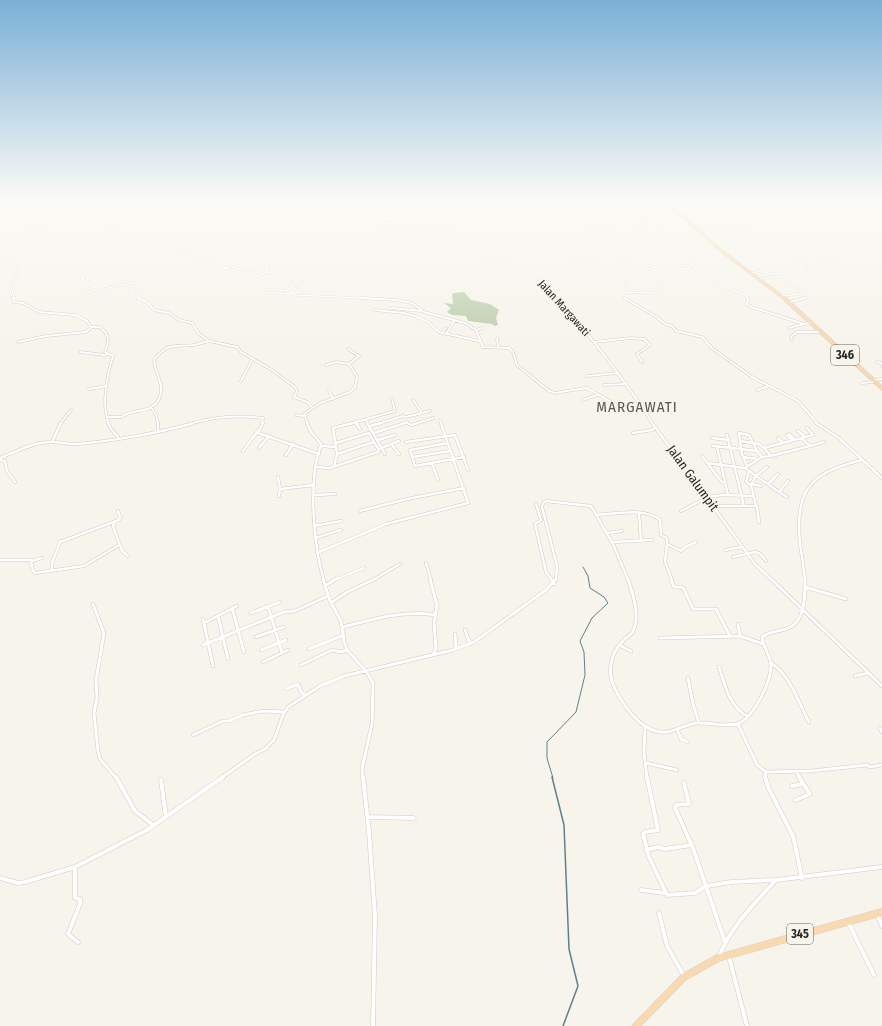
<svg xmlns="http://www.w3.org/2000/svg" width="882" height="1026" font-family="'Fira Sans Condensed',sans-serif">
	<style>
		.green { fill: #bdceac }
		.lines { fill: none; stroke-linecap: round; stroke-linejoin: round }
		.stream-far1 { stroke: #5e818c; stroke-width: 1 }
		.stream { stroke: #5e818c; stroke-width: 1.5 }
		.minor-far4-casing { stroke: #cecbc3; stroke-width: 2 }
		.minor-far3-casing { stroke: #cecbc3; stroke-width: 3 }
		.minor-far2-casing { stroke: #cecbc3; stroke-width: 3.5 }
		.minor-far1-casing { stroke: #cecbc3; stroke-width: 4 }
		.minor-casing { stroke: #cecbc3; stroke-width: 5 }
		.primary-far2-casing { stroke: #d4d3d3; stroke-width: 3.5 }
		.primary-far1-casing { stroke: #d4d3d3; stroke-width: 4.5 }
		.primary-casing { stroke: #d4d3d3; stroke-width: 8 }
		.minor-far4 { stroke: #fff; stroke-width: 1.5 }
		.minor-far3 { stroke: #fff; stroke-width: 2 }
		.minor-far2 { stroke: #fff; stroke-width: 2.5 }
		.minor-far1 { stroke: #fff; stroke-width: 3 }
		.minor { stroke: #fff; stroke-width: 4 }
		.primary-far2 { stroke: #f9d9af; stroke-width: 3 }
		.primary-far1 { stroke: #f9d9af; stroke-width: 3.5 }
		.primary { stroke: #f9d9af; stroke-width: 7 }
		.labels { text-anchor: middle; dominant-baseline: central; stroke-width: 3; stroke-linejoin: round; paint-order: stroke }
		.far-street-label { font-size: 11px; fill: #262522; stroke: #f6f4eb }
		.shield { fill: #f6f4eb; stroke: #64635e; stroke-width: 1 }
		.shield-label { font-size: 12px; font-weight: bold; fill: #262522 }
		.street-label { font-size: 13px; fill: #262522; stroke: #f6f4eb }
		.quarter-label { font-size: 15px; letter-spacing: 1px; fill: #59574f; stroke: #f6f4eb }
	</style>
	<rect width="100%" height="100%" fill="#f6f4eb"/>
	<path class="green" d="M464 292 471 300 490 304 499 310 496 318 498 325 494 326 492 324 468 321 466 316 452 315 447 312 451 308 444 303 453 304 452 294 455 293Z"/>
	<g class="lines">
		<path class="stream-far1" d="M553 778 547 758V742L576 712 585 675 584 652 580 641 592 618 608 603 604 597 590 588 588 576 583 567"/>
		<path class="stream" d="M552 777 564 825 569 949 578 986 563 1026"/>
		<defs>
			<path id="minor-far4" d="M321 200 340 206 371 221 400 225 418 230 447 243 469 249 509 264 543 282 558 299
				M420 200 426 204
				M428 200 429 212
				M435 200 436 204 424 223 435 233 438 239
				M570 200 576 206 573 213 589 221 596 228 620 235 631 236 641 242 667 246 684 252 701 278 718 283 746 296 748 299
				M652 200 670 218
				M412 201 422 206
				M391 203 384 201 374 206 390 211 413 200
				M408 203 415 207
				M0 205C14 207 23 215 36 221
				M403 205 411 208
				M390 212 396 214
				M641 215 653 217
				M361 217 396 200
				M400 217H415
				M407 217 412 211
				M652 218 660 224
				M395 221 380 218 383 217 397 220
				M396 221 405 211 398 208
				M706 225 744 226
				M640 227 656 213 675 211
				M700 231 707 229 705 200
				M384 232 388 230 390 223
				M433 232 451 227
				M528 234 544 240 567 255 586 260 597 265 611 267V273L619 278 626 276 629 277
				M347 239C354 235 361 236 368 233L422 237 403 247
				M710 239 751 238
				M719 248 730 244
				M412 250 425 241 434 238
				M174 252 176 247
				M0 257 17 265 18 272 11 285 14 299
				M797 260H801L811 268
				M223 267 249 269 262 274
				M610 267 623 262 640 267 649 265 655 267
				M267 272 266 269 269 265
				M751 273 769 270
				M254 277 267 272 273 274
				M756 277 775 273
				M781 277 803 294 782 296
				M760 279 786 276 832 262
				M285 280 292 282
				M280 290 284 280 288 278
				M292 292 302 282
				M627 292 628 289 625 282 629 279V277
				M139 299 136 291 140 287 139 284C121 281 105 293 87 288L86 287 89 283 81 279 92 273 91 268 82 265 66 255 58 244 46 234 25 226C56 212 82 222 114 224L115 235 107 240 153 252H174L193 255 216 266 250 275 259 281 265 289 289 291 296 295 381 299
				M626 299 624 298 626 293C638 290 649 296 660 291L659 284 646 269 655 267 694 265
				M801 299 806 298"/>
			<path id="minor-far3" d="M13 298 14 302 23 303 39 312 75 315 87 321 91 327H100C110 335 109 341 105 352L113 356C107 375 101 405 109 424
				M138 298 147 302 154 310 169 313 179 320 192 323 198 333 209 341 237 347 241 352 272 370 295 387 297 391 294 397 307 402 312 407
				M361 298 396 300 412 303 424 312 465 323 476 330 483 347 509 348 513 352 517 365 549 391 555 393 586 388C609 399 615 409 643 408
				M557 298C592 338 624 379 653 424
				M624 298 657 317 665 324 672 326 676 331 702 337 713 349 752 377 798 401 818 424
				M748 298 747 304 751 307 804 324 810 323
				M790 302 805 298
				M391 308 422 311
				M375 310 404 313 415 316 428 322 439 332 479 341
				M789 328 804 324
				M476 330 482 328
				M442 333 446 328
				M446 334 455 320
				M497 339 498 347
				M792 340 791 337 797 332H819
				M18 342 46 336 86 332 92 327
				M594 342 631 338 644 339 650 345 637 354 642 362
				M80 352 104 355 107 354
				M877 362 881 363 882 366
				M326 365 336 362 349 364
				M587 376 618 373
				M873 380 882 379
				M241 381 252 360
				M862 383 874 382
				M604 385 627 384
				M89 389 107 386
				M329 390 333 399
				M757 390 769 386
				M413 400 422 413
				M583 400 597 395
				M151 407 156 415 158 424
				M296 415 304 416
				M107 417H122C131 408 149 414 157 402 169 386 150 366 155 358 157 355 164 350 167 348 174 345 186 346 194 345 199 344 204 342 209 341
				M366 420 368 424
				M440 420 441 424
				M355 421 357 424
				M60 424 71 410
				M190 424C214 416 238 415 263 418L262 424
				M308 424 304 414 320 403 350 392 355 387 357 376 349 364 359 356 348 349
				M349 424 395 411 392 399
				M378 424 403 416 406 417 430 411
				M402 424 407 422 409 424
				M415 424 433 418"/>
			<path id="minor-far2" d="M108 423 111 429 118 437
				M158 423V431
				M263 423 258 433 319 454
				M307 423 311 432 321 444C319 452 316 460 315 468 311 501 314 549 324 580
				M356 423 360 429
				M367 423 385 454
				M408 423 411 425 418 423
				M652 423 755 564 772 580
				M816 423 839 438 882 478
				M370 426 381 423
				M798 431 805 437
				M374 433 405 423
				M633 433 652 430 656 427
				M789 434 794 439
				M727 435 744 506
				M787 435 792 440
				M712 438 728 440
				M778 438 783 443
				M378 440 395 435
				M740 441 739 433 749 435 757 451 741 449 743 457 758 459
				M52 442 61 423
				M406 442 455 435 468 470
				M336 443 369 433 374 442
				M448 443 410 450 415 466 464 457
				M391 444 399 454
				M321 446 336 447
				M713 446 741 449 740 441 759 444 764 448
				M810 446 824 442
				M717 447 728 495
				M259 448 268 437
				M381 448 399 441
				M243 451 258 431
				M757 451 762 457
				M286 455 293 444
				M702 456 721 481 725 483
				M771 456 810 446 802 439
				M412 457 451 451
				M743 457 747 466
				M0 458C15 452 32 443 49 442 58 441 68 445 77 444 113 441 159 433 194 423
				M0 460 5 461 7 471 15 482
				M432 463 438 480
				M707 463 745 468 779 492 788 481
				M315 467 330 468 378 452 379 450 374 442 337 454
				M334 467 337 454 333 428 353 423
				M745 468 762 457 771 456 764 448 813 435 807 428
				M749 471 746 482 751 485
				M278 477 280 489 279 496
				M752 484 761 486
				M768 484 778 474
				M280 489 314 485
				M779 492 787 497
				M315 495 335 494
				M536 504 541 520 535 524 546 572 552 580
				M714 506H757L759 522
				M756 506 751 485 756 476 767 467
				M360 511 407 499 464 488
				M681 511 708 497 723 495 753 496
				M639 514 641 540
				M596 515C615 514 644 507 660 520L661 535 667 538V544L681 551 685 547 696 542
				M115 521 113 526 122 551 128 556
				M314 526 341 521
				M607 533 622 531
				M315 538 341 530
				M612 542 652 540
				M667 544 665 562 672 580
				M725 550 742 547
				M317 553 386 524 468 503 441 423
				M733 557 755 552 759 553 766 561
				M0 560H31L32 569 35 573 84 566 119 545
				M32 561 42 558
				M426 563 431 580
				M52 570V563L60 542 119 520 120 517 118 511
				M334 580 364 568
				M373 580 400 564
				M556 580 557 566 542 507 543 503 546 501 591 506 613 544 628 580
				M805 580C804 568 802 556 800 544 795 489 810 473 862 460"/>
			<path id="minor-far1" d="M323 579 330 601 341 621 344 642 347 650 366 671 373 683 372 724 362 769 363 778
				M430 579 437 605 434 623 436 649 433 654
				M551 579 554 584
				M628 579C633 594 641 618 632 633 629 636 625 638 623 641 609 655 607 674 616 691 626 709 644 735 668 732 678 730 687 724 697 723 710 722 724 727 737 724 753 719 771 682 771 666 771 656 763 647 762 637 770 631 777 632 786 629 806 623 805 596 805 579
				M671 579 674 587H681L684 589 693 609H716L730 636
				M771 579 882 686
				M325 586 336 579
				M805 587 846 599
				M331 603 347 592 375 579
				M93 604 104 633 96 680 97 698 94 713 98 751 100 759 116 778
				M268 606 282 653
				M232 608 244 652
				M251 613 280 602
				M218 616 228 659
				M203 619 213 666
				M204 623 237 606
				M738 624 740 636 763 644
				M343 627C374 619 403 610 435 615
				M465 630 470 644
				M455 634 456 649
				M256 637 284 627
				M660 638 740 636
				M203 645 284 612 295 611 328 596
				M619 645 631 651
				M309 649 344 635
				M261 650 286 640
				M263 662 288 650
				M771 663C791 676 798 702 809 722
				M301 665 332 650 341 652 347 650
				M719 667C725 685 729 706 747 716
				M855 676 868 673
				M688 678 693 704 699 723
				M286 689 298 684 301 692 305 695
				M738 724 757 765 766 772 811 771 867 765 870 767 882 765
				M645 726 644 752 647 778
				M880 728 882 732
				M677 729 681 739 688 742
				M193 735 223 721H229L243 715 263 711 284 712
				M646 763 677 770
				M796 771 800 778
				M221 778 255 754 265 749 274 740 283 715 288 707 320 686 344 676 453 650 474 642 546 590 556 579
				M765 778 766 772"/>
			<path id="minor" d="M116 777 135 811 153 825
				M363 777 369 832 375 916 373 1026
				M647 777 658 830 645 832 643 834 649 857 667 895 695 893 706 886 731 882 776 880
				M765 777 769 789 793 836 802 878
				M161 780 166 817
				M684 783 689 804 676 805 675 808 693 848 725 942
				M792 786 803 784
				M796 800 810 794 799 777
				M368 817 414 818
				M646 850 658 847 665 849 692 845
				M75 867V898L80 899V904L68 934 78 942
				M0 878 18 883 25 882 75 867 147 830 223 777
				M641 890 665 893
				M659 913 667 946 684 976
				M877 914 882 926
				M848 922 874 975
				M719 957C730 927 755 903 776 880L882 867
				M729 957 747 1026"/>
			<path id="primary-far2" d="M657 200 681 215 723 252 785 299"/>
			<path id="primary-far1" d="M784 298 882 388"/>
			<path id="primary" d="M636 1026 684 977 718 958 882 912"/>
		</defs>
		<use href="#minor-far4" class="minor-far4-casing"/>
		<use href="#minor-far3" class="minor-far3-casing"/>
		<use href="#minor-far2" class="minor-far2-casing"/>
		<use href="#minor-far1" class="minor-far1-casing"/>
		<use href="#minor" class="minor-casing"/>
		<use href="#primary-far2" class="primary-far2-casing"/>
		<use href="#primary-far1" class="primary-far1-casing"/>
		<use href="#primary" class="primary-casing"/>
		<use href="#minor-far4" class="minor-far4"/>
		<use href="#minor-far3" class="minor-far3"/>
		<use href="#minor-far2" class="minor-far2"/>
		<use href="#minor-far1" class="minor-far1"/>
		<use href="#minor" class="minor"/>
		<use href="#primary-far2" class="primary-far2"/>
		<use href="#primary-far1" class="primary-far1"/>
		<use href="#primary" class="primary"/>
	</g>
	<linearGradient id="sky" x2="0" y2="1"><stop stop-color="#7ab0d6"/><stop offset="0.58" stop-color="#fbfaf6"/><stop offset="1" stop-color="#fbfaf6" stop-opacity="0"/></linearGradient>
	<rect width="882" height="344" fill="url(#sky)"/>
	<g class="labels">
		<g class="far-street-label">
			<text transform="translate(564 308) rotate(48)">Jalan Margawati</text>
		</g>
		<g class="shield">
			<rect x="831" y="345" width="28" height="20" rx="3"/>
			<rect x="787" y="924" width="26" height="20" rx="3"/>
		</g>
		<g class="shield-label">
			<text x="845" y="355">346</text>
			<text x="800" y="934">345</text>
		</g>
		<g class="street-label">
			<text transform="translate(693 478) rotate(54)">Jalan Galumpit</text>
		</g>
		<g class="quarter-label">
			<text x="637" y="407">MARGAWATI</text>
		</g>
	</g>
</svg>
